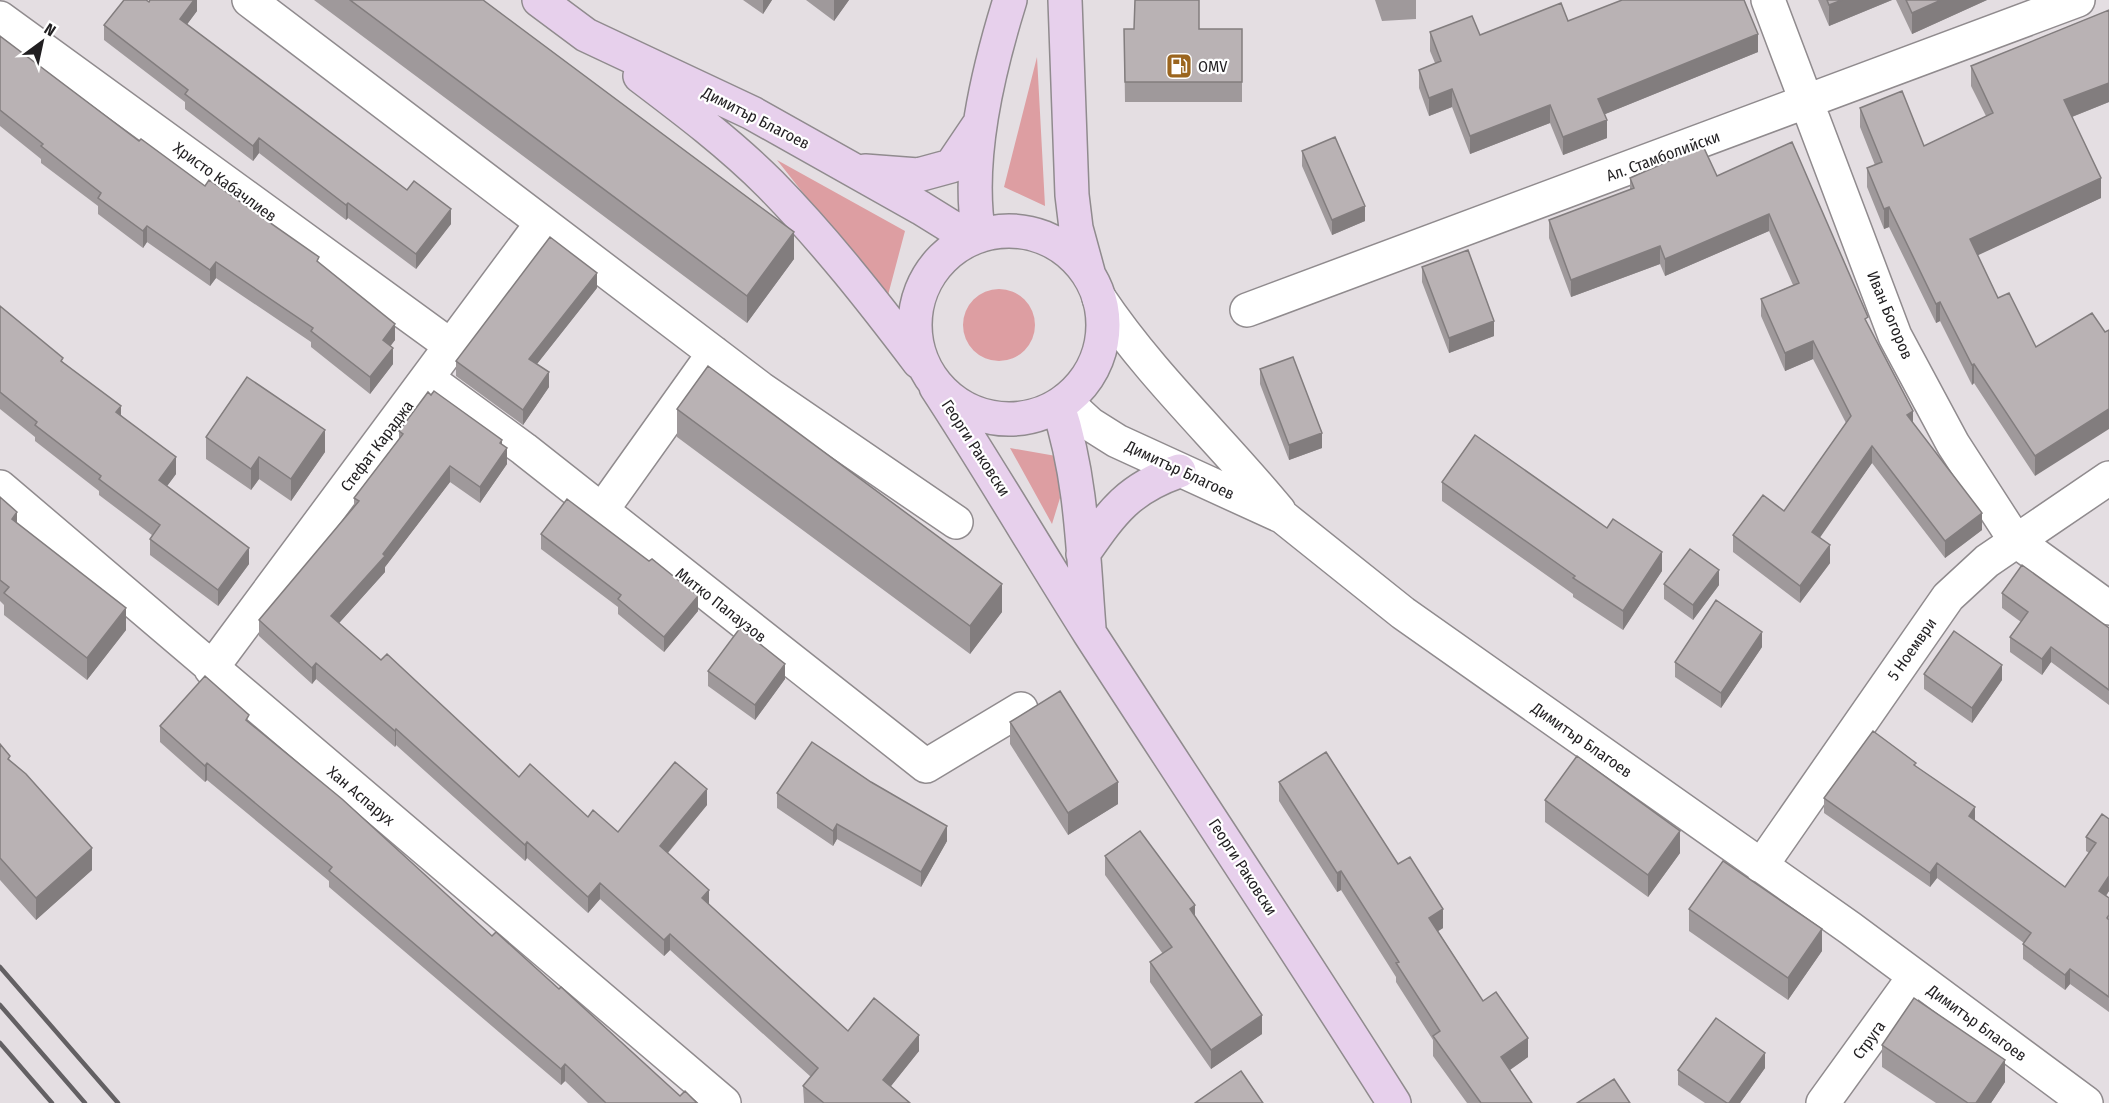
<svg xmlns="http://www.w3.org/2000/svg" width="2109" height="1103" font-family="'Fira Sans Condensed',sans-serif">
	<style>
		.green { fill: #dd9ea2 }
		.lines { fill: none; stroke-linecap: round; stroke-linejoin: round }
		.street-casing { stroke: #908b8e; stroke-width: 36 }
		.secondary-casing { stroke: #908b8e; stroke-width: 36 }
		.street { stroke: #fff; stroke-width: 33 }
		.secondary { stroke: #e7d0ec; stroke-width: 33 }
		.rail { stroke: #636063; stroke-width: 4.5 }
		.wall { fill: #9f999b }
		.shaded-wall { fill: #827d7e }
		.building { fill: #b9b2b4; stroke: #827d7e; stroke-width: 1.5 }
		.labels { text-anchor: middle; dominant-baseline: central; stroke-width: 4.5; stroke-linejoin: round; paint-order: stroke }
		.poi-label { font-size: 16px; fill: #211f21; stroke: #fff; text-anchor: start }
		.street-label { font-size: 16px; fill: #211f21; stroke: #fff }
	</style>
	<rect width="100%" height="100%" fill="#e4dee2"/>
	<path class="green" d="M1037 57 1045 206 1004 187Z
		M777 160 905 231 887 299Z
		M963 325a36 36 0 1 1 72 0a36 36 0 1 1-72 0Z
		M1010 448 1056 456 1060 498 1052 524Z"/>
	<g class="lines">
		<defs>
			<path id="street" d="M249 0 760 388 956 522
				M1768 0 1895 336 1953 444 2015 540 2109 608
				M0 18 451 346
				M1099 298C1151 376 1220 439 1279 511
				M1247 310 2078 0
				M427 378 524 449 926 766 1021 709
				M1065 401 1090 424 1117 441 1283 517 1403 613 1850 928 2086 1103
				M0 487 724 1103
				M602 510 714 353
				M211 669 542 223
				M1761 866 1948 597 1987 561 2109 478
				M1823 1103 1914 977"/>
			<path id="secondary" d="M539 0 586 35 752 113 921 208 971 239
				M1065 0 1072 195 1076 228 1088 272
				M640 76C685 110 730 144 770 184 824 239 872 300 919 362
				M865 171 918 175 951 166 978 126
				M915 325a94 94 0 1 1 188 0a94 94 0 1 1-188 0Z
				M979 236C966 161 988 71 1010 0
				M936 387C989 468 1038 552 1090 634 1191 790 1294 945 1394 1103
				M1058 406C1082 478 1083 553 1089 628
				M1083 554C1113 511 1128 489 1179 471"/>
		</defs>
		<use href="#street" class="street-casing"/>
		<use href="#secondary" class="secondary-casing"/>
		<use href="#street" class="street"/>
		<use href="#secondary" class="secondary"/>
		<path class="rail" d="M0 967 118 1103
			M0 1005 85 1103
			M0 1043 52 1103"/>
	</g>
	<path class="wall" d="M197 0V11L187 24 451 224 416 269 348 218 346 220 259 153 253 161 185 109V102L104 40V25L149 2Z
		M314 0H483L794 259 747 323Z
		M743 0H772L763 14Z
		M806 0H849L834 21Z
		M1375 0H1416V19L1382 21Z
		M1818 0H1892L1829 26Z
		M1896 0H1987L1912 34Z
		M2109 10V102L2072 117 2101 198 1977 255 1998 298 2036 347 2035 476 1974 383 1972 385 1940 321 1936 323 1889 227 1884 229 1867 187V168L1875 165 1860 127V108L1924 146 1986 116 1971 86V66Z
		M1568 21 1758 52 1605 114 1607 138 1563 155 1550 123 1470 154 1452 107 1429 116 1419 88V70L1435 63 1430 51V32L1480 35Z
		M1124 29H1242V102H1125Z
		M0 36 139 141 319 264 395 340 390 346 393 364 370 394 311 347V342L216 278 210 286 147 242 143 248 98 214V206L41 163V159L0 126Z
		M1792 142 1868 326 1913 423 1982 530 1945 558 1872 463 1819 537 1830 563 1800 603 1733 552V535L1784 511 1846 423 1813 359 1785 371 1761 316V299L1793 285 1769 231 1665 276 1660 264 1571 297 1549 238V220L1630 190V178L1717 176Z
		M1302 151 1365 221 1332 235 1302 166Z
		M1422 267 1494 336 1449 353 1422 282Z
		M597 288 537 364 549 387 523 425 456 376V361Z
		M0 306 63 362 121 415 176 474 167 486 249 564 218 606 150 555V539L152 535 99 495V491L35 441V437L0 409Z
		M1260 369 1322 448 1289 460 1260 384Z
		M677 409 1002 612 970 654 677 437Z
		M399 431 502 444 507 464 480 503 450 482 385 567V572L339 623 381 660 519 777 588 817 618 832 707 805 668 853 709 905 848 1031 919 1051 891 1086 910 1103H804L803 1086 811 1077 670 950 664 956 600 899 588 913 527 858 525 861 396 745 395 747 316 679 312 684 259 636V620L354 507V498L399 439Z
		M206 437 325 452 291 501 259 479 251 490 206 459Z
		M1442 482 1662 571 1623 630 1573 597V594L1442 501Z
		M0 497 17 524 126 630 87 680 4 615V605L0 601Z
		M541 534 698 611 664 652 618 614V607L541 549Z
		M1664 584 1719 585 1693 620 1664 599Z
		M2002 593 2109 628V705L2051 662 2042 675 2010 652V637L2021 622 2002 608Z
		M1762 647 1721 708 1675 677V662Z
		M708 671 785 679 755 720 708 686Z
		M1924 674 2002 680 1972 723 1924 689Z
		M1010 722 1118 804 1068 835 1010 744Z
		M249 723 492 936 680 1096 697 1103H588L565 1081 561 1085 329 887V881L207 780 205 782 160 742V726Z
		M0 744 10 761 92 870 36 920 0 880Z
		M1916 766 1975 820 2065 887 2089 853 2086 851V837L2109 819V891L2106 896 2109 898V1012L2070 984 2065 990 2023 959V944L2024 943 1937 878 1930 887 1824 813V798Z
		M1279 782 1398 864 1443 928 1438 931 1483 1001 1528 1057 1510 1070 1532 1103H1467L1433 1056V1040L1396 982V977L1341 890 1337 892 1279 801Z
		M777 793 947 841 921 887 837 839 833 846 777 808Z
		M1545 800 1680 853 1648 897 1545 822Z
		M1105 856 1195 918 1262 1034 1211 1069 1150 982V962L1163 954 1105 875Z
		M1689 909 1822 951 1788 1000 1689 931Z
		M1882 1045 2005 1082 1991 1103H1936L1882 1067Z
		M1765 1068 1740 1103H1705L1678 1085V1070Z"/>
	<path class="shaded-wall" d="M194 0H197V11L180 34V19Z
		M763 0H772L763 14Z
		M834 0H849L834 21Z
		M1842 0H1892L1829 26V5Z
		M1941 0H1987L1912 34V13Z
		M1758 34V52L1598 117V99Z
		M2109 83V102L2064 120V100Z
		M1452 89V107L1429 116V98Z
		M1550 105V123L1470 154V136Z
		M1607 120V138L1563 155V137Z
		M259 138V153L253 161V146Z
		M2101 178V198L1970 259V239Z
		M348 203V218L346 220V205Z
		M1365 206V221L1332 235V220Z
		M1889 207V227L1884 229V209Z
		M451 209V224L416 269V254Z
		M1769 214V231L1665 276V259Z
		M147 226V242L143 248V231Z
		M794 232V259L747 323V296Z
		M1660 246V264L1571 297V280Z
		M216 262V278L210 286V270Z
		M597 273V288L529 374V359Z
		M1940 302V321L1936 323V304Z
		M1494 321V336L1449 353V338Z
		M395 324V340L383 356V340Z
		M1813 341V359L1785 371V353Z
		M393 348V364L370 394V377Z
		M1974 364V383L1972 385V365Z
		M549 372V387L523 425V410Z
		M121 406V422L116 412Z
		M2109 409V429L2035 476V456Z
		M1913 411V429L1907 415Z
		M325 430V452L291 501V479Z
		M1322 433V448L1289 460V445Z
		M502 440V456L507 448V464L480 503V487Z
		M1872 446V463L1812 549V532Z
		M176 457V474L159 497V480Z
		M259 457V479L251 490V469Z
		M450 466V482L385 567V572L331 632V616L383 554Z
		M17 512V534L12 519Z
		M1982 513V530L1945 558V541Z
		M1830 545V563L1800 603V586Z
		M249 548V564L218 606V590Z
		M1662 552V571L1623 630V611Z
		M1719 570V585L1693 620V605Z
		M1002 584V612L970 654V626Z
		M698 596V611L664 652V637Z
		M126 608V630L87 680V658Z
		M1762 632V647L1721 708V693Z
		M2051 647V662L2042 675V659Z
		M316 663V679L312 684V668Z
		M785 664V679L755 720V705Z
		M2002 665V680L1972 723V708Z
		M396 729V745L395 747V731Z
		M207 763V780L205 782V766Z
		M1118 782V804L1068 835V813Z
		M707 789V805L660 862V846Z
		M1975 807V822L1969 816Z
		M837 824V839L833 846V831Z
		M947 826V841L921 887V872Z
		M1680 831V853L1648 897V875Z
		M527 842V858L525 861V845Z
		M92 848V870L36 920V898Z
		M1937 863V878L1930 887V873Z
		M1341 871V890L1337 892V873Z
		M2109 876V891L2099 905V891Z
		M600 883V899L588 913V897Z
		M709 890V906L702 898Z
		M1195 905V924L1190 909Z
		M1443 909V928L1429 937V918Z
		M1822 929V951L1788 1000V978Z
		M670 934V950L664 956V940Z
		M2070 969V984L2065 990V975Z
		M1262 1015V1034L1211 1069V1050Z
		M919 1035V1051L883 1096V1080Z
		M1528 1038V1057L1501 1076V1057Z
		M1765 1053V1068L1740 1103H1729Z
		M2005 1060V1082L1991 1103H1976Z
		M565 1064V1081L561 1085V1069Z"/>
	<path class="building" d="M124 0H146L149 2 150 0H194L180 19 407 190 414 181 451 209 416 254 348 203 346 205 259 138 253 146 185 94 188 90 104 25Z
		M350 0H483L794 232 747 296Z
		M1135 0H1199V29H1242V82H1125L1124 29H1134Z
		M1622 0H1744L1758 34 1598 99 1607 120 1563 137 1550 105 1470 136 1452 89 1429 98 1419 70 1441 61 1430 32 1472 16 1480 35 1561 3 1568 21Z
		M1827 0H1842L1829 5Z
		M1906 0H1941L1912 13Z
		M2109 10V83L2064 100 2101 178 1970 239 1998 298 2009 293 2036 347 2092 313 2105 332 2109 330V409L2035 456 1974 364 1972 365 1940 302 1936 304 1889 207 1884 209 1867 168 1882 162 1860 108 1902 91 1924 146 1993 113 1971 66Z
		M0 36 139 141 141 139 205 186 209 180 319 257 317 261 395 324 383 340 393 348 370 377 311 331 313 328 216 262 210 270 147 226 143 231 98 198 101 193 41 146 43 144 0 110Z
		M1335 137 1365 206 1332 220 1302 151Z
		M1792 142 1868 317 1865 319 1913 411 1907 415 1982 513 1945 541 1872 446 1812 532 1830 545 1800 586 1733 535 1763 495 1784 511 1851 416 1813 341 1785 353 1761 299 1799 283 1769 214 1665 259 1660 246 1571 280 1549 220 1634 188 1630 178 1703 146 1717 176Z
		M550 237 597 273 529 359 549 372 523 410 456 361Z
		M1468 250 1494 321 1449 338 1422 267Z
		M0 306 63 358 61 361 121 406 116 412 176 457 159 480 249 548 218 590 150 539 160 525 99 479 101 476 35 425 37 422 0 392Z
		M1293 357 1322 433 1289 445 1260 369Z
		M708 366 1002 584 970 626 677 409Z
		M247 377 325 430 291 479 259 457 251 469 206 437Z
		M434 391 502 440 500 443 507 448 480 487 450 466 383 554 385 556 331 616 381 660 387 654 519 777 530 764 588 817 593 810 618 832 675 762 707 789 660 846 709 890 702 898 848 1031 874 998 919 1035 883 1080 910 1103H824L803 1086 818 1068 670 934 664 940 600 883 588 897 527 842 525 845 396 729 395 731 316 663 312 668 259 620 359 501 354 498 403 434 399 431 428 392 431 395Z
		M1475 435 1607 528 1613 519 1662 552 1623 611 1573 578 1575 576 1442 482Z
		M0 497 17 512 12 519 126 608 87 658 4 593 9 587 0 580Z
		M567 499 649 561 652 559 698 596 664 637 618 599 621 595 541 534Z
		M1690 549 1719 570 1693 605 1664 584Z
		M2022 565 2109 628V690L2051 647 2042 659 2010 637 2028 612 2002 593Z
		M1716 600 1762 632 1721 693 1675 662Z
		M740 628 785 664 755 705 708 671Z
		M1954 631 2002 665 1972 708 1924 674Z
		M205 676 249 715 246 720 342 799 492 936 496 932 559 989 561 987 680 1096 685 1091 697 1103H606L565 1064 561 1069 329 871 332 867 207 763 205 766 160 726Z
		M1060 691 1118 782 1068 813 1010 722Z
		M1873 731 1916 763 1914 765 1975 807 1969 816 2065 887 2096 843 2086 837 2102 814 2109 819V876L2099 891 2109 898V915L2107 918 2109 920V997L2070 969 2065 975 2023 944 2031 933 1937 863 1930 873 1824 798Z
		M812 742 871 782 947 826 921 872 837 824 833 831 777 793Z
		M0 744 10 756 8 759 26 774 92 848 36 898 0 858Z
		M1326 752 1398 864 1410 857 1443 909 1429 918 1483 1001 1496 992 1528 1038 1501 1057 1532 1103H1481L1433 1036 1440 1031 1396 963 1399 962 1341 871 1337 873 1279 782Z
		M1577 756 1680 831 1648 875 1545 800Z
		M1140 831 1195 905 1190 909 1262 1015 1211 1050 1150 962 1172 947 1105 856Z
		M1723 861 1822 929 1788 978 1689 909Z
		M1914 998 2005 1060 1976 1103H1968L1882 1045Z
		M1716 1018 1765 1053 1729 1103H1727L1678 1070Z
		M1241 1071 1263 1103H1195Z
		M1614 1079 1630 1103H1577Z"/>
	<defs>
		<symbol id="fuel-square" viewBox="-11 -11 22 22"><rect x="-9" y="-9" width="18" height="18" rx="4" fill="#9b651e" stroke="#fff"/><path d="M-5.5-6h7V0h2V4h1.3V-2.5L3-4.5l.8-.8L6-3V5H2.5V1h-1V6h-7ZM-4.2-4.7v3.2H.2V-4.7Z" fill="#fff"/></symbol>
	</defs>
	<g fill-rule="evenodd">
		<use href="#fuel-square" x="1164" y="51" width="30" height="30"/>
	</g>
	<g class="labels">
		<g class="poi-label">
			<text x="1198" y="66">OMV</text>
		</g>
		<g class="street-label">
			<text transform="translate(756 118) rotate(27)">Димитър Благоев</text>
			<text transform="translate(1663 156) rotate(-20)">Ал. Стамболийски</text>
			<text transform="translate(225 182) rotate(36)">Христо Кабачлиев</text>
			<text transform="translate(1890 315) rotate(67)">Иван Богоров</text>
			<text transform="translate(377 446) rotate(-53)">Стефат Караджа</text>
			<text transform="translate(976 448) rotate(57)">Георги Раковски</text>
			<text transform="translate(1180 470) rotate(25)">Димитър Благоев</text>
			<text transform="translate(721 605) rotate(38)">Митко Палаузов</text>
			<text transform="translate(1912 649) rotate(-55)">5 Ноември</text>
			<text transform="translate(1582 740) rotate(35)">Димитър Благоев</text>
			<text transform="translate(361 796) rotate(40)">Хан Аспарух</text>
			<text transform="translate(1243 867) rotate(57)">Георги Раковски</text>
			<text transform="translate(1977 1023) rotate(36)">Димитър Благоев</text>
			<text transform="translate(1869 1040) rotate(-54)">Струга</text>
		</g>
	</g>
	<g transform="translate(42 42) rotate(33)" stroke="#ffffff" stroke-width="4.5" paint-order="stroke">
	<path d="M0-4.5L10 22L0 15L-10 22Z" fill="#211f21"/>
	<text y="-9" font-size="16" font-weight="bold" text-anchor="middle" fill="#211f21">N</text>
	</g>
</svg>
